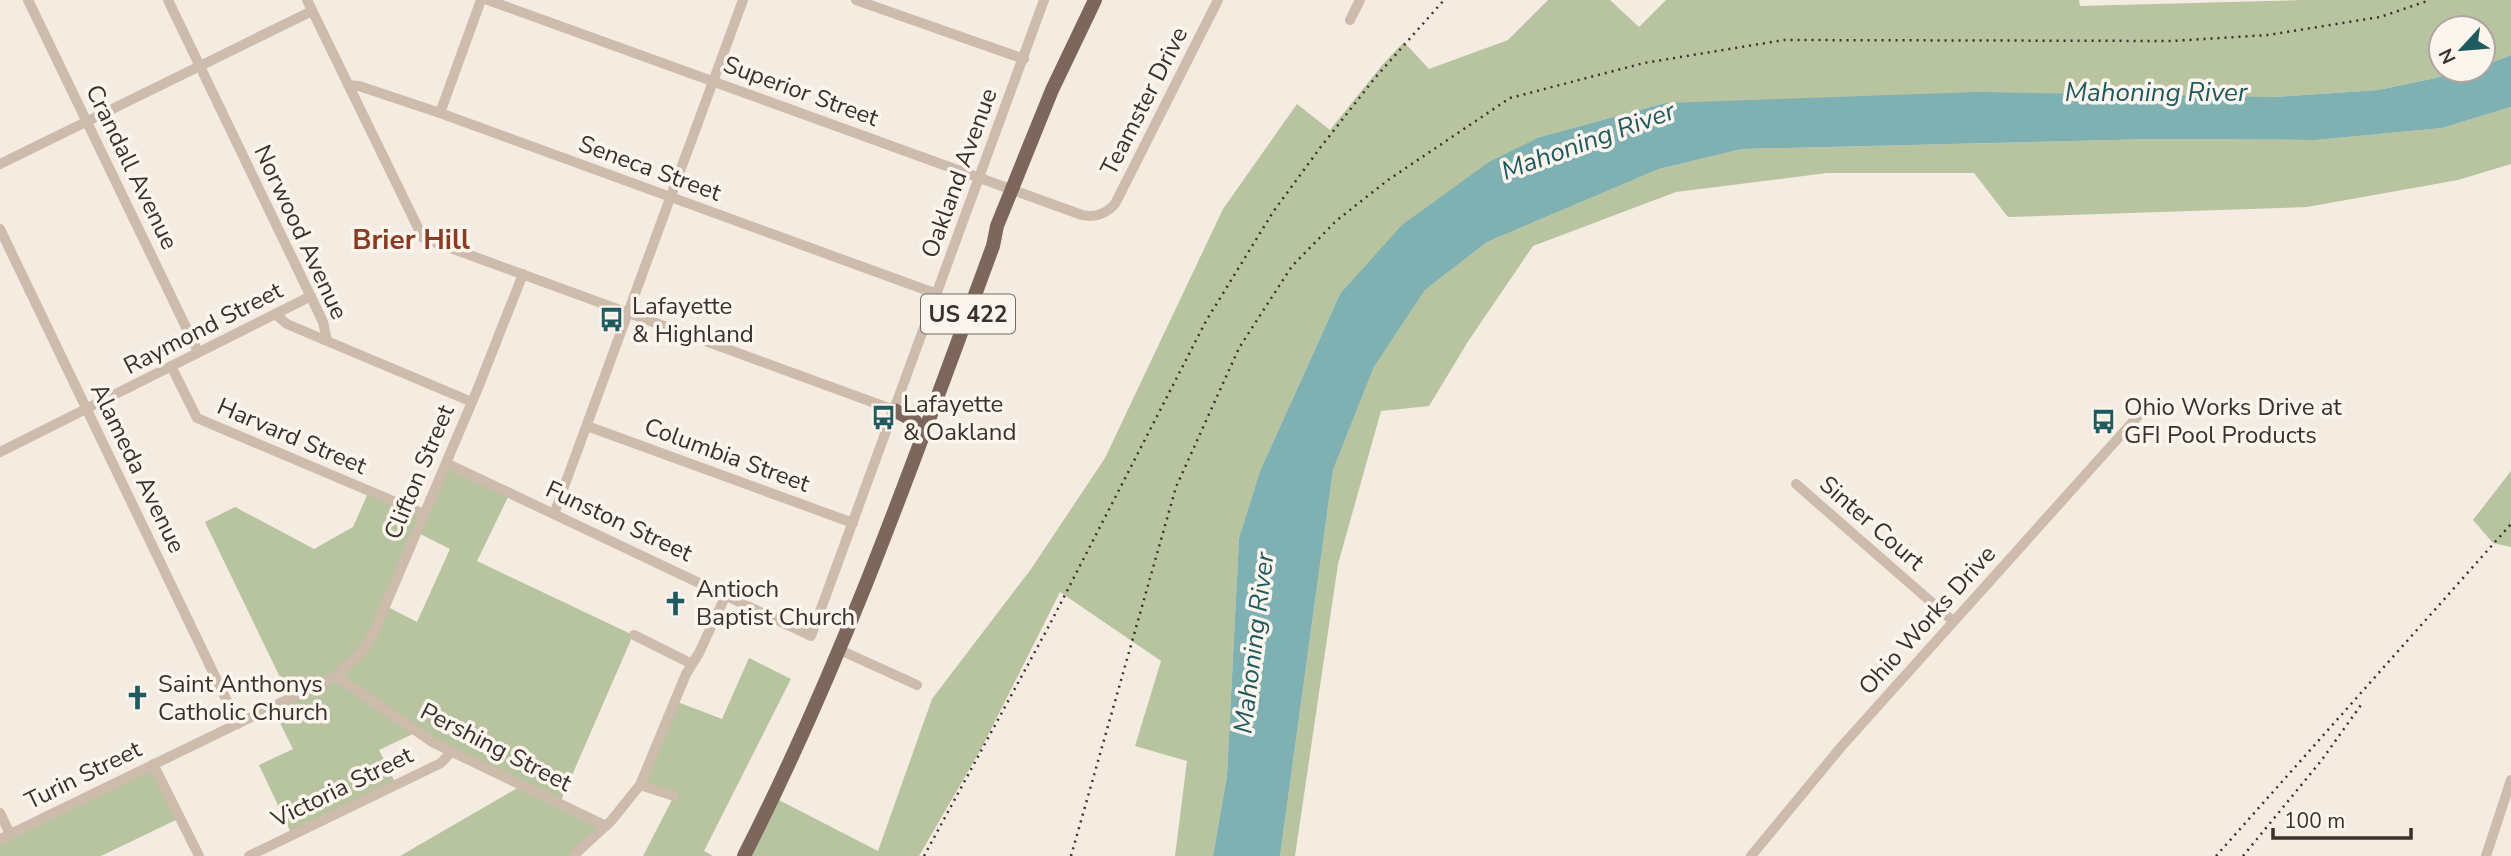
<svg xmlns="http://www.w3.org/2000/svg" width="2511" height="856" font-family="'Nunito Sans',sans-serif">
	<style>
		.green { fill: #b8c4a0; fill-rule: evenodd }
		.water { fill: #7fb0b2 }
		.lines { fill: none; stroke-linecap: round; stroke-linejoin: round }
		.minor { stroke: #cdbbac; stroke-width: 10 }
		.major { stroke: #7d675c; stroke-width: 14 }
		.rail { stroke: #3b302b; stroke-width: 2.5; stroke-dasharray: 2 5; stroke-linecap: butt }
		.labels { text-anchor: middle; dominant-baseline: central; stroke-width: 7; stroke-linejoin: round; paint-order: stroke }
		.shield { fill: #fbf5ee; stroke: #756b66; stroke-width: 2 }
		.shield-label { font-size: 23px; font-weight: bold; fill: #3b302b }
		.street-label { font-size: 24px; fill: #3b302b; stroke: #fbf5ee }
		.poi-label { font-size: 24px; fill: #3b302b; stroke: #fbf5ee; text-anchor: start }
		.water-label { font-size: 26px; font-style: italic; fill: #1f5a5e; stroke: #fbf5ee }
		.quarter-label { font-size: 28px; font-weight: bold; fill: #8c3b22; stroke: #fbf5ee }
	</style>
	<rect width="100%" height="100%" fill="#f4ebe1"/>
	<path class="green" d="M1548 0H1610L1639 27 1666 0H2079L2080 6 2302 0H2511V55L2483 66V28H2441V70H2474L2378 90 2273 97 1665 103 1540 137 1340 294 1260 471 1239 538 1227 776 1213 856H1175L1187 761 1135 746 1161 661 1060 592 981 749 919 856H744L773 797 878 851 932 699 1031 569 1105 458 1223 209 1297 104 1330 130 1383 64 1404 42 1429 69 1508 40Z
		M2511 107V164L2458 180 2307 207 2008 217 1974 173H1827L1676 192 1533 246 1469 340 1429 406 1381 411 1338 564 1295 856H1280L1333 470 1374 367 1425 290 1487 242 1659 169 1742 149 2154 139 2316 140 2442 128Z
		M446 463 510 493 477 561 633 635 560 803 606 826 573 856H400L521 786 417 732 379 750 396 784 292 835 259 765 293 749 272 707 290 698 205 522 235 507 314 549 353 527 369 491 424 514ZM418 533 450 549 417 622 386 606Z
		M2511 471V547L2493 543 2473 520Z
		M749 658 791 679 704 851 713 856H643L674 796 640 785 675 701 722 719Z
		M153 764 180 818 101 856H0V839Z"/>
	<path class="water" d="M2511 55V107L2442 128 2316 140 2154 139 1742 149 1659 169 1487 242 1425 290 1374 367 1333 470 1280 856H1213L1227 776 1239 538 1260 471 1340 294 1402 225 1489 162 1540 137 1665 103 1976 92 2273 97 2378 90 2474 70H2483V66Z"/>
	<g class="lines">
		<path class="minor" d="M28 0 198 352
			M168 0 323 322 327 341 472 402
			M307 0 423 238 894 410
			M488 0 1082 215C1095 218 1106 214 1115 204L1218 0
			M856 0 1024 59
			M1350 20 1360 0
			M348 85 359 86 440 113 937 294
			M440 113 481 0
			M0 164 312 11
			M0 229 238 724
			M275 314 287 324 327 341
			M171 366 197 418 424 514
			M587 426 853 523
			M0 452 311 296
			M446 463 811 636 1044 0
			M1796 484 1953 621
			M554 514 743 0
			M634 635 692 664
			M840 650 917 685
			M336 676 434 743 606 826
			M153 764 199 856
			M640 785 674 796
			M0 813 10 834
			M0 839 336 676 362 652 374 632 478 388 523 274
			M249 856 441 763 451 752
			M573 856 611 821 640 785 686 674 699 653 726 595
			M1751 856 1841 747 2138 416
			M2486 856 2511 780"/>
		<path class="major" d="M894 410 915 421 922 439
			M744 856C844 660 917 452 993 246L997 226 1052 90 1095 0"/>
		<path class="rail" d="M924 856 1050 624 1206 321 1273 212 1320 148 1375 78 1444 0
			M1071 856 1176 487 1239 348 1292 266 1336 221 1388 180 1510 98 1644 63 1784 40 2172 41 2268 35 2380 17 2430 0
			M2216 856 2511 524
			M2243 856 2321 761 2361 705"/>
	</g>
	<defs>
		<symbol id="bus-bare" viewBox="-9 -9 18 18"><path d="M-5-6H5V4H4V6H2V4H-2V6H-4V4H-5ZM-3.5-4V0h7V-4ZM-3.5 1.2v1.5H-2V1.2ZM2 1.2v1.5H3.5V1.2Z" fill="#1f5a5e" stroke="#fbf5ee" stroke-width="2.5" paint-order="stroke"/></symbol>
		<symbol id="church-bare" viewBox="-9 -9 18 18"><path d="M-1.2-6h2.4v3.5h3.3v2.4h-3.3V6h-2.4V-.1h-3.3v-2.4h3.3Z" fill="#1f5a5e" stroke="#fbf5ee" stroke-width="2.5" paint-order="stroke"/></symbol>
	</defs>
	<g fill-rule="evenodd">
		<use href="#bus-bare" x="594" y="302" width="35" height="35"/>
		<use href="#bus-bare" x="866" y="400" width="35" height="35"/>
		<use href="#bus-bare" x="2086" y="404" width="35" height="35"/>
		<use href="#church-bare" x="658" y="586" width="35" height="35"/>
		<use href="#church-bare" x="120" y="680" width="35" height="35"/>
	</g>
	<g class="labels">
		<rect class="shield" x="921" y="294.5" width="94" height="39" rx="5"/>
		<g class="shield-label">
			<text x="968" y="314">US 422</text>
		</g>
		<g class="street-label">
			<text transform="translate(801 91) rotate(20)">Superior Street</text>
			<text transform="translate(1144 101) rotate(-63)">Teamster Drive</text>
			<text transform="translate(132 167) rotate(64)">Crandall Avenue</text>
			<text transform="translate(650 168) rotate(20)">Seneca Street</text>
			<text transform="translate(959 173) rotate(-70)">Oakland Avenue</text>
			<text transform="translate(301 232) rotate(65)">Norwood Avenue</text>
			<text transform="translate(203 328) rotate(-27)">Raymond Street</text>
			<text transform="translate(292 436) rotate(23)">Harvard Street</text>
			<text transform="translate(727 455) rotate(20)">Columbia Street</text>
			<text transform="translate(138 468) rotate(64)">Alameda Avenue</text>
			<text transform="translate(419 472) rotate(-67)">Clifton Street</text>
			<text transform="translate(619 521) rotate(25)">Funston Street</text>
			<text transform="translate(1872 523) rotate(41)">Sinter Court</text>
			<text transform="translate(1927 620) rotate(-48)">Ohio Works Drive</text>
			<text transform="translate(496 747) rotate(27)">Pershing Street</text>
			<text transform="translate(83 775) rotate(-26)">Turin Street</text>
			<text transform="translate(342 787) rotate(-26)">Victoria Street</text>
		</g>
		<g class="poi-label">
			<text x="632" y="306">Lafayette<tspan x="632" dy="28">&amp; Highland</tspan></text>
			<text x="903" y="404">Lafayette<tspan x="903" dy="28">&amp; Oakland</tspan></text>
			<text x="2124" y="407">Ohio Works Drive at<tspan x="2124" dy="28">GFI Pool Products</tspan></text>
			<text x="696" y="589">Antioch<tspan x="696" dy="28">Baptist Church</tspan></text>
			<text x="158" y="684">Saint Anthonys<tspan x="158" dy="28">Catholic Church</tspan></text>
		</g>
		<g class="water-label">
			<text x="2156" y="92">Mahoning River</text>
			<text transform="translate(1588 141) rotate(-20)">Mahoning River</text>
			<text transform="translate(1254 643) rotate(-83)">Mahoning River</text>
		</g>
		<g class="quarter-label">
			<text x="411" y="240">Brier Hill</text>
		</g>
	</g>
	<g transform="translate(2462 49) rotate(244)"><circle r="33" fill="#fbf5ee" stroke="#aea6a0" stroke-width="2"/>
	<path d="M0-5L12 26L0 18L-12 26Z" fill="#1f5a5e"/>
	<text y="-10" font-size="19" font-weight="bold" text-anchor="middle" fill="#3b302b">N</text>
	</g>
	<path d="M2273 828v10h138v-10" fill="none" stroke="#3b302b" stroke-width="3.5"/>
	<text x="2284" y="828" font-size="21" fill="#3b302b" stroke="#fbf5ee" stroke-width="5" paint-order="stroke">100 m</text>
</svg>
